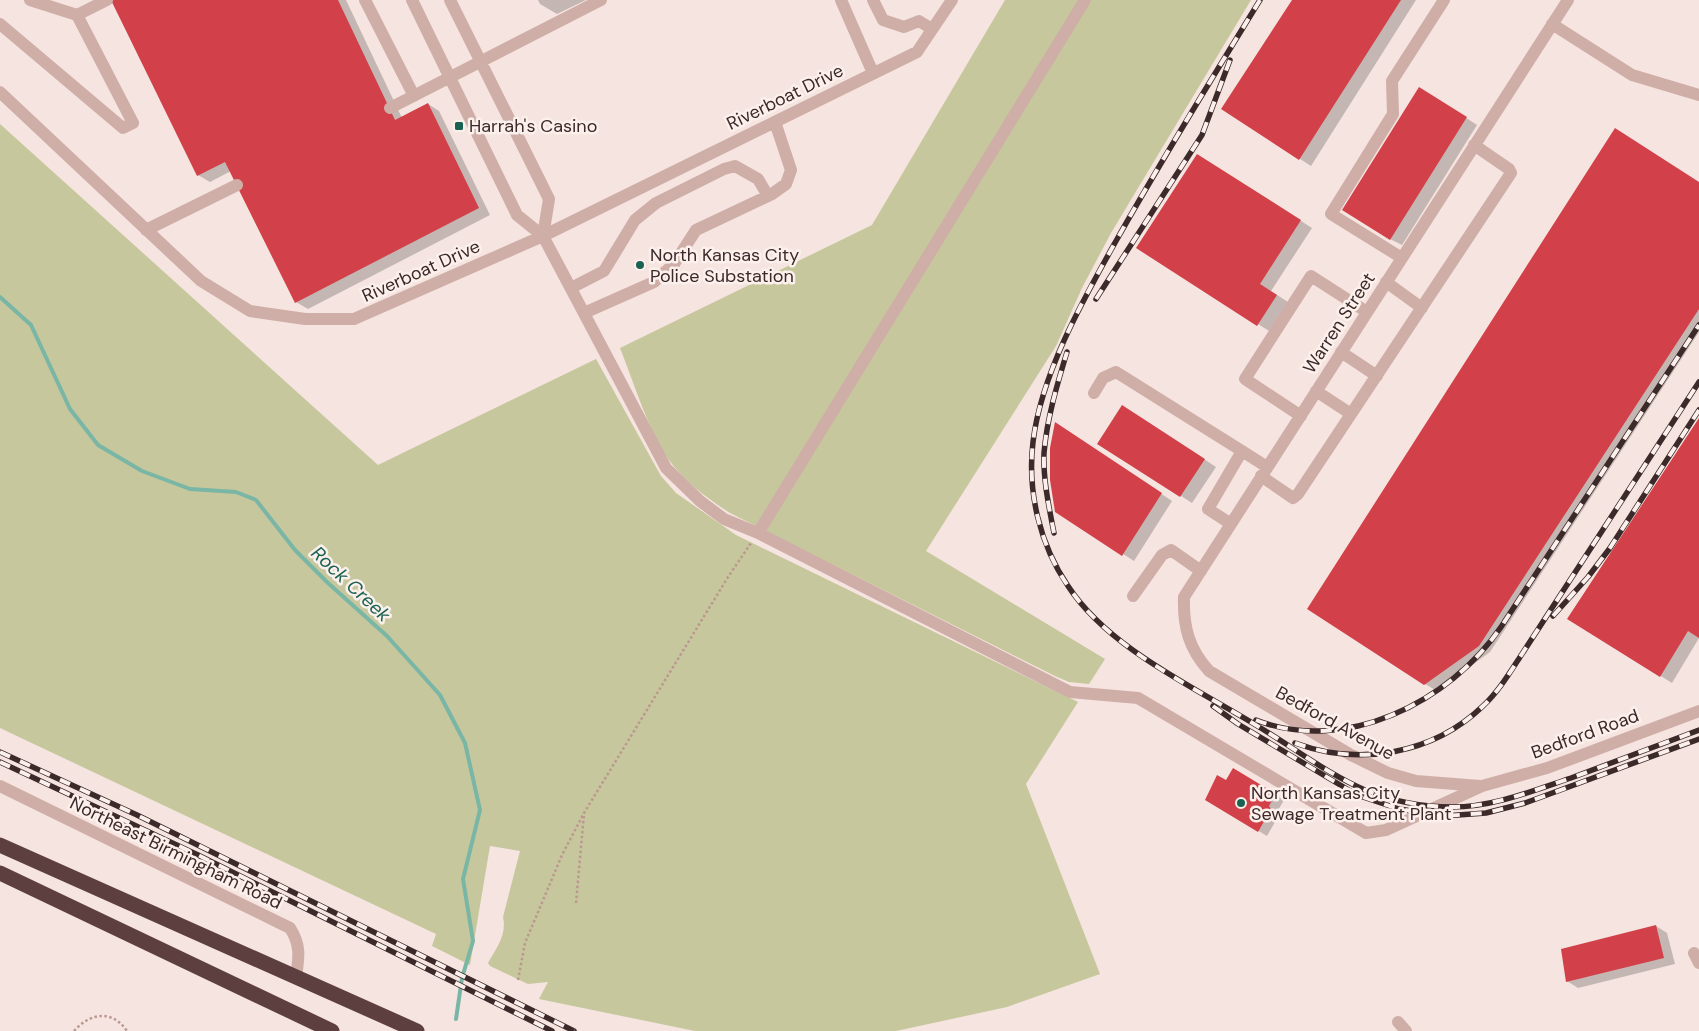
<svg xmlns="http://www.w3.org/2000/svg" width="1699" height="1031" font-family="'DM Sans',sans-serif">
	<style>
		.green { fill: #c6c79c }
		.shadow { fill: #0003 }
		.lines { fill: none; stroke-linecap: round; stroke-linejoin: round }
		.stream { stroke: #7ab6a6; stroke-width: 4 }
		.building { fill: #d24049 }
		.path { stroke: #bc9792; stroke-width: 2.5; stroke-dasharray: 2.5 2.5; stroke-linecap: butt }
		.minor { stroke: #cfaea8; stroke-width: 12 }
		.highway { stroke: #5e3f3f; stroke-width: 15 }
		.rail-casing { stroke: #3c2929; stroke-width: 5.5 }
		.rail { stroke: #fcf0ec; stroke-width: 4; stroke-dasharray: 11; stroke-linecap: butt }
		.poi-dot { fill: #196251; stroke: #fcf0ec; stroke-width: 2 }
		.labels { text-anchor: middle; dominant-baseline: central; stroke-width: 5; stroke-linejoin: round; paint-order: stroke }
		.street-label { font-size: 18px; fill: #3c2929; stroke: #fcf0ec }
		.poi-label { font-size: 18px; fill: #3c2929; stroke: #fcf0ec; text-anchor: start }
		.water-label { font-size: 19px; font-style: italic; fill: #196251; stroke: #fcf0ec }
	</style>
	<rect width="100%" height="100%" fill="#f5e4df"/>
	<path class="green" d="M1005 0H1251L1111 233 1082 288 1056 346 926 551 1105 659 1089 684 1069 682 1055 676 730 513C707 498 685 482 669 460 649 433 633 380 620 348L872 225Z
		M0 124 378 465 596 359 661 476 676 493 736 535 1078 702 1026 784 1100 974 1007 1007 896 1031H695L539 999 548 982 528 984 490 966 488 963C497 947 507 935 503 917L520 851 490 846 470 965 432 946 436 934 0 728Z"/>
	<path class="shadow" d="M111 0H346L402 118 428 104 439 111 490 215 308 309 296 302 231 171 210 182 198 175Z
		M538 0H586L557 14 540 4Z
		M1294 0H1416L1311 166 1223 109Z
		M1431 95 1477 125 1402 245 1390 239Z
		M1208 162 1312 228 1271 291 1288 302 1269 331 1138 248Z
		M1699 182V332L1490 652 1437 691 1425 684Z
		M1134 413 1216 467 1192 503 1099 443Z
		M1699 420V638L1672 683 1569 619Z
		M1066 430 1172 501 1134 561 1056 511Z
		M1233 770 1284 800 1277 812 1279 815 1267 836 1206 799 1227 782Z
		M1656 926 1667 933 1675 964 1578 988 1567 981Z"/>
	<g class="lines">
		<path class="stream" d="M0 297 31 325 70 409 98 445 142 471 190 489 236 492 256 500 295 550 328 583 387 636 440 695 465 743 480 810 463 879 473 941 462 978 456 1019"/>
	</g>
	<path class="building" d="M111 0H338L395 120 428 103 479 208 295 303 225 162 197 176Z
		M1292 0H1401L1299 160 1221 109Z
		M1419 87 1467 117 1390 240 1342 210Z
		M1615 128 1699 182V309L1479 646 1424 685 1307 609Z
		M1197 154 1301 220 1260 284 1277 295 1257 326 1136 248Z
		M1122 405 1205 459 1180 497 1097 444Z
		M1699 418V638L1688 631 1660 677 1567 619Z
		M1055 422 1162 493 1122 556 1055 512 1050 480V448Z
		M1233 768 1276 794 1269 806 1271 809 1258 832 1205 800 1217 775 1226 780Z
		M1656 925 1664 958 1566 982 1561 949Z"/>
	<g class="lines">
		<path class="path" d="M576 903 584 814
			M518 980 525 943 562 855 584 813 728 577 751 543
			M74 1031C90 1013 112 1009 127 1031"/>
		<path class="minor" d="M30 0 77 15 107 0
			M365 0 414 96
			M412 0 517 215 543 236 666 468 700 501 724 519 758 533 1070 692 1138 698 1366 833 1386 830 1482 786 1547 768 1699 711
			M450 0 549 199 543 236
			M841 0 873 73
			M873 0 883 20 904 27 919 21 932 29
			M0 24 123 128 133 123 77 15
			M1552 24 1632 75 1699 95
			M0 92 201 281 250 311 305 319H354L543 236 917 52 952 0
			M390 108 601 0
			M146 230 237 185
			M1402 258 1331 214 1393 114 1392 81 1444 0
			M1386 282 1422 308
			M571 288 604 271 635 220 656 203 724 169 735 166 758 179 768 196
			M584 313 654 282 674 264 696 230 772 194 786 184 791 170 775 122
			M1341 352 1377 376
			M1316 391 1351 414
			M1094 393 1103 378 1116 372 1242 451
			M1301 416 1245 379 1311 276 1367 312
			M1261 476 1293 498 1298 494 1511 173 1509 169 1474 145
			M1231 524 1208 509 1242 451 1267 467
			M758 533 1085 0
			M1133 596 1162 555 1171 550 1201 571
			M0 786 290 928C301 945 299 957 296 977
			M1480 786 1416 781 1388 773 1351 755 1209 671C1189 649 1183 627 1184 597L1568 0
			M1694 953 1699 963
			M1398 1022 1406 1031"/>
		<path class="highway" d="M0 845 417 1031
			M0 873 332 1031"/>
		<defs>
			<path id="rail" d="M1260 0C1211 80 1162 159 1116 241 1083 300 1041 374 1033 442 1027 492 1040 545 1068 586 1109 649 1196 688 1259 727 1294 748 1328 774 1365 790 1392 801 1423 807 1452 807 1493 807 1532 791 1571 778 1614 762 1656 746 1699 730
				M1096 299 1202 135 1230 60
				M1054 533C1049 507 1043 480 1044 453 1047 418 1057 385 1067 352
				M1553 616 1588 577 1610 548 1699 410
				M1213 706 1238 724 1357 795 1399 809 1444 816 1486 813 1525 803 1699 739
				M1256 720C1345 755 1450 702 1501 627L1699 325
				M1295 743C1360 767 1433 754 1483 706 1498 692 1509 674 1520 657L1699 382
				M0 752 137 815 574 1031
				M0 762 198 855 552 1031"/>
		</defs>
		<use href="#rail" class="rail-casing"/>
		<use href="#rail" class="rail"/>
	</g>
	<g class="poi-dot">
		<rect x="454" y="121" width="10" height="10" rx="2.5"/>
		<circle cx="640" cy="265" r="5"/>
		<circle cx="1241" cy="803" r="5"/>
	</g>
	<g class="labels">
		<g class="street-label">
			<text transform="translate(785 97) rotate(-26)">Riverboat Drive</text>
			<text transform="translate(421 271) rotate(-24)">Riverboat Drive</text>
			<text transform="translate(1339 323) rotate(-57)">Warren Street</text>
			<text transform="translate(1335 723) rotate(29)">Bedford Avenue</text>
			<text transform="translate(1585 734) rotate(-20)">Bedford Road</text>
			<text transform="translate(176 853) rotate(26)">Northeast Birmingham Road</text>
		</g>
		<g class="poi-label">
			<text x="469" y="126">Harrah's Casino</text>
			<text x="650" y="255">North Kansas City<tspan x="650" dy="21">Police Substation</tspan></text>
			<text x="1251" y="793">North Kansas City<tspan x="1251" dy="21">Sewage Treatment Plant</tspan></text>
		</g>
		<g class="water-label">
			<text transform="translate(351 584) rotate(43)">Rock Creek</text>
		</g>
	</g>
</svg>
